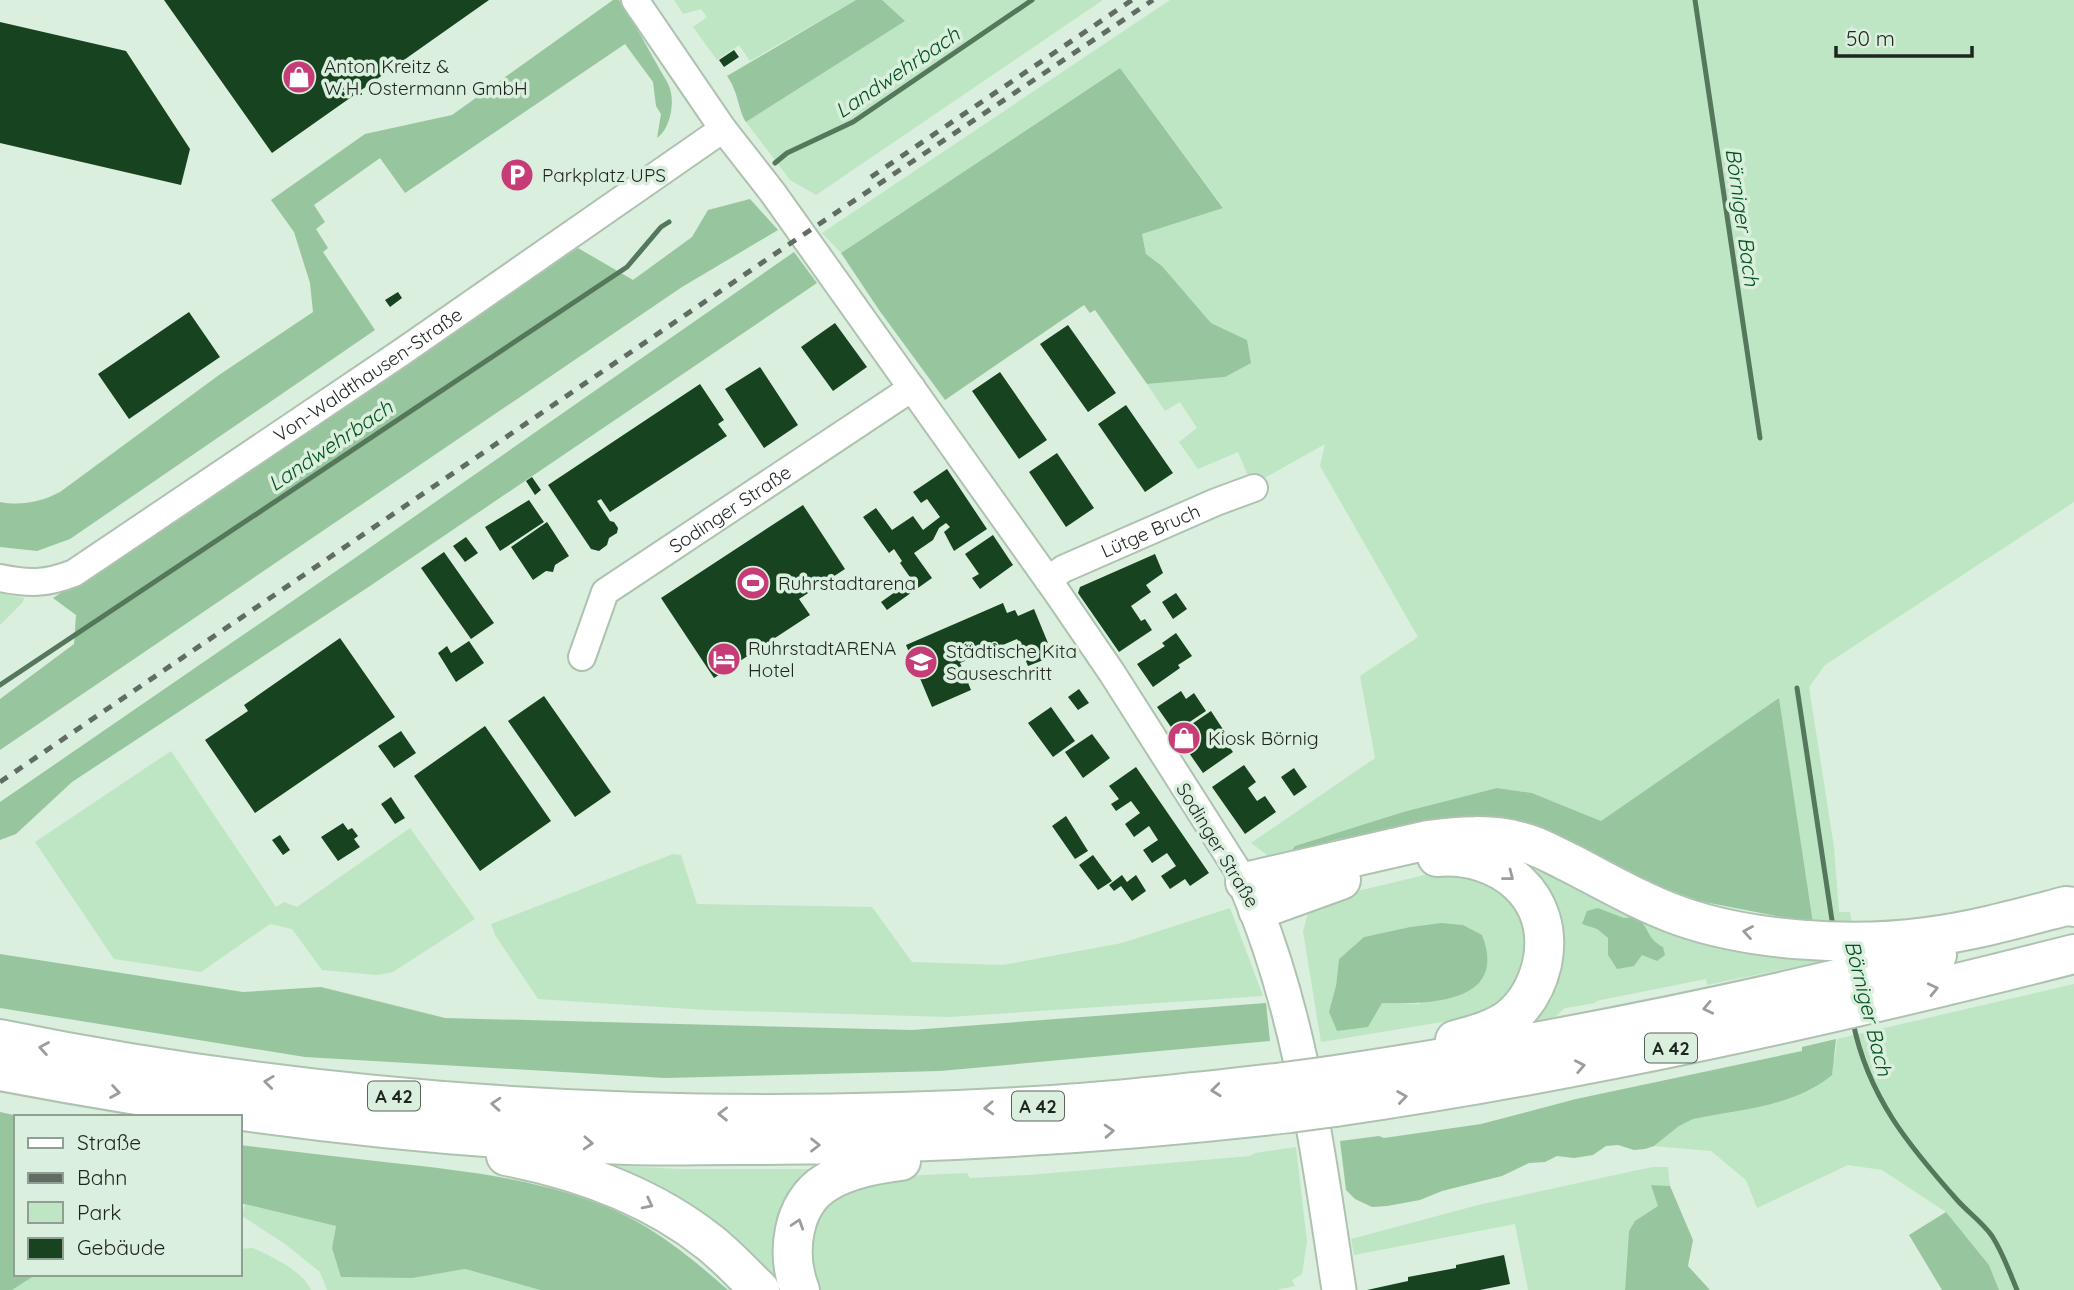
<svg xmlns="http://www.w3.org/2000/svg" width="2074" height="1290" font-family="Quicksand,sans-serif">
	<style>
		.green { fill: #bee6c4; fill-rule: evenodd }
		.forest { fill: #97c69e }
		.lines { fill: none; stroke-linecap: round; stroke-linejoin: round }
		.stream { stroke: #55775b; stroke-width: 5 }
		.building { fill: #174321 }
		.minor-casing { stroke: #aec2b0; stroke-width: 30 }
		.major-casing { stroke: #aec2b0; stroke-width: 37 }
		.highway-casing { stroke: #aec2b0; stroke-width: 42 }
		.minor { stroke: #fff; stroke-width: 26 }
		.major { stroke: #fff; stroke-width: 33 }
		.highway { stroke: #fff; stroke-width: 38 }
		.rail { stroke: #616d63; stroke-width: 5; stroke-dasharray: 9 9; stroke-linecap: butt }
		.highway-bridge-casing { stroke: #aec2b0; stroke-width: 42; stroke-linecap: butt }
		.highway-bridge { stroke: #fff; stroke-width: 38 }
		.oneway { stroke: #9a9d9b }
		.labels { text-anchor: middle; dominant-baseline: central; stroke-width: 7; stroke-linejoin: round; paint-order: stroke }
		.shield { fill: #daefdd; stroke: #576259; stroke-width: 2 }
		.shield-label { font-size: 18px; font-weight: bold; fill: #1f2620 }
		.poi-label { font-size: 19px; fill: #1f2620; stroke: #daefdd; text-anchor: start }
		.street-label { font-size: 19px; fill: #1f2620; stroke: #daefdd }
		.water-label { font-size: 21px; font-style: italic; fill: #03501f; stroke: #daefdd }
	</style>
	<rect width="100%" height="100%" fill="#daefdd"/>
	<path class="green" d="M674 0H856L750 61 739 45 717 60 693 27 707 17 701 9 683 14Z
		M882 0H1103L816 195 790 180 746 122 904 21Z
		M1170 0H2074V502L1825 665 1809 687 1834 847 1839 912H1850L1852 923H1813L1779 699 1601 821 1532 793 1497 788 1403 812 1295 846 1289 855H1267L1251 843 1375 758 1360 676 1418 637 1320 466 1325 444 1252 485 1238 452 1198 469 1179 442 1197 428 1180 402 1165 411 1147 384 1225 377 1247 340 1211 323 1162 266 1146 254 1142 234 1223 207 1120 68 841 253 822 233Z
		M0 593 24 598 23 602 0 625Z
		M171 751 276 907 284 902 297 907 410 828 475 919 393 972 377 975 322 970 292 929 270 924 201 972 114 959 35 842Z
		M1470 842 1817 948 1819 962 1707 985 1706 979 1596 1001 1595 1003 1565 1008 1555 1017 1524 1022 1546 914ZM1598 908 1624 918 1636 917C1651 928 1645 937 1663 947L1642 955H1608V938L1597 929Z
		M673 854 681 855 697 904 872 907 912 962 1003 965 1122 943 1230 908 1263 996 949 1017 706 1010 538 999 495 935 491 924Z
		M1437 872 1467 873 1508 894 1528 930 1521 984 1484 1017 1481 1011 1448 1021 1321 1042 1303 931 1308 913 1314 906 1337 896ZM1441 923 1420 1004 1382 1003 1336 986 1339 959 1364 937 1410 927Z
		M2074 984V1290H1999L1989 1265 1946 1212 1882 1170 1848 1165 1757 1208 1746 1180 1711 1151 1654 1146 1679 1126 1692 1119 1760 1105 1835 1057 1837 1039Z
		M1296 1147 1307 1241 1302 1274 1292 1280 1295 1286 1276 1290H818L808 1255 818 1214 842 1191 901 1176 967 1173 970 1178 1028 1175 1250 1156 1255 1153Z
		M575 1164 680 1169H835L792 1290H771Z
		M1652 1167H1668L1670 1186 1652 1185 1659 1206 1629 1230 1625 1290H1528L1515 1224 1354 1255 1351 1239 1482 1204Z
		M245 1204 336 1226 332 1248 413 1278 465 1269 540 1290H327L320 1272 285 1244 242 1216Z
		M253 1248C271 1256 303 1271 311 1290H12L37 1274H240V1249Z"/>
	<path class="forest" d="M613 0H619C634 22 646 45 659 68 663 76 670 84 671 93 674 107 669 130 657 138L661 114 656 106 653 82 625 44 405 193 380 158 314 205 325 222 316 229 328 248 323 252 375 330 70 539 37 551 0 547V502C21 506 41 502 60 492L219 375 313 312 310 283 294 232 271 200 365 134 452 115Z
		M856 0H882L905 21 746 122C738 110 739 93 727 76Z
		M1120 68 1223 208 1142 234 1146 254 1162 266 1211 323 1247 340 1251 363 1225 377 1147 384 1095 310 1090 313 1084 305 945 400 879 310 841 253Z
		M750 199 778 230 682 287 0 750V699L74 644 76 615 53 598 304 435 578 248 633 280 692 237 708 210Z
		M794 252 817 283 367 588 72 782 16 834 0 840V802L355 558Z
		M1779 698 1813 923 1699 901 1656 885 1565 843 1536 826 1499 818 1477 816 1435 820 1334 840 1289 855 1295 846 1403 812 1497 788 1532 793 1601 821Z
		M1598 908 1624 918 1636 917C1651 928 1645 937 1663 947L1665 955 1657 961 1642 955 1634 966 1617 969 1608 955V938L1597 929 1582 924 1587 911Z
		M1441 923 1463 925 1482 935C1509 1004 1428 1004 1382 1003L1368 1027 1337 1031 1329 1012 1336 986 1339 959 1364 937 1410 927Z
		M0 954 243 992 321 987 445 1018 912 1030 1266 1003 1270 1041 940 1071 665 1078 305 1057 0 1008Z
		M1836 1039 1832 1075C1794 1107 1739 1109 1693 1119L1679 1126 1654 1146 1645 1149 1634 1150 1618 1145 1606 1146 1593 1155 1574 1158 1557 1156 1545 1162 1529 1163 1502 1176 1442 1191 1420 1200 1387 1206 1372 1207 1355 1199 1346 1190 1340 1141 1379 1136 1384 1138 1481 1124 1576 1099 1802 1051V1047Z
		M0 1112 23 1117H16V1274H37L12 1290H0Z
		M240 1145C291 1151 342 1157 393 1163 477 1172 575 1183 648 1228 677 1246 703 1268 728 1290H540L465 1269 413 1278 341 1277 332 1248 336 1226 240 1203Z
		M1651 1185 1670 1186 1693 1240 1688 1266 1710 1290H1625L1629 1231 1635 1221 1658 1206Z
		M1946 1212 1989 1265 1999 1290H1942L1909 1235Z"/>
	<g class="lines">
		<path class="stream" d="M1695 0 1760 438
			M775 163 787 153 853 122 1032 0
			M0 685 627 267 661 227 669 222
			M1797 688 1833 927
			M1853 1022C1868 1097 1909 1146 1958 1201 1969 1213 1983 1223 1992 1236 2003 1253 2009 1271 2017 1290"/>
	</g>
	<path class="building" d="M164 0H489L272 153Z
		M0 22 126 51 190 149 181 185 0 143Z
		M734 50 739 57 724 67 719 60Z
		M398 292 402 298 390 307 385 300Z
		M189 312 220 357 129 419 98 374Z
		M835 323 867 367 833 391 801 347Z
		M1068 325 1116 393 1088 412 1040 344Z
		M760 367 798 425 764 448 725 389Z
		M1000 372 1047 440 1019 459 972 391Z
		M700 384 724 420 718 424 727 436 610 512 601 499 597 501 610 521 614 522 618 528 617 533 609 538 607 545 599 551 591 549 548 485Z
		M1126 405 1173 473 1145 492 1098 424Z
		M1057 453 1094 508 1066 527 1029 472Z
		M947 469 987 529 954 551 944 532 950 527 946 523 939 528 933 540 914 553 932 578 887 610 881 602 912 580 900 563 902 561 894 549 889 553 863 517 876 508 892 530 913 516 923 530 940 517 927 499 921 503 913 492Z
		M532 477 541 490 535 495 526 481Z
		M529 500 544 522 500 551 485 527Z
		M803 505 845 569 799 599 810 615 714 678 661 598Z
		M547 522 569 556 555 565 553 572 546 571 533 580 511 547Z
		M993 535 1013 565 980 589 972 578 979 574 965 554Z
		M466 537 478 553 465 562 453 546Z
		M444 552 494 623 471 639 421 568Z
		M1155 554 1163 573 1146 585 1151 592 1131 606 1141 621 1145 619 1152 630 1119 652 1078 593 1080 587Z
		M1176 593 1187 609 1173 619 1162 602Z
		M1003 603 1007 613 1015 610 1018 616 1034 609 1048 643 1041 646 1046 659 1028 666 1017 639 960 663 971 690 932 707 906 645Z
		M1176 633 1192 656 1178 665 1180 668 1153 687 1137 664 1165 646 1162 643Z
		M340 638 395 717 255 813 205 740 248 711 244 705Z
		M469 641 484 663 456 682 438 653 447 646 451 653Z
		M1079 689 1089 703 1078 710 1068 697Z
		M1181 691 1186 699 1194 693 1206 711 1188 723 1189 726 1211 711 1230 740 1226 742 1233 752 1203 773 1157 707Z
		M544 696 611 792 575 817 508 721Z
		M1051 707 1075 741 1053 757 1028 723Z
		M485 726 551 821 480 871 414 776Z
		M401 731 416 753 394 768 378 746Z
		M1092 734 1110 758 1083 778 1065 752Z
		M1244 765 1256 782 1248 788 1257 801 1265 796 1276 812 1245 834 1212 787Z
		M1136 767 1209 873 1190 886 1185 879 1170 889 1161 876 1176 866 1167 853 1152 863 1143 850 1158 840 1149 826 1134 837 1125 824 1140 813 1131 801 1116 811 1111 804 1119 799 1109 786Z
		M1294 768 1307 787 1294 796 1281 777Z
		M391 797 405 818 395 824 381 804Z
		M1066 816 1088 851 1075 859 1052 826Z
		M343 823 348 830 352 828 358 836 354 839 360 847 338 861 321 837Z
		M280 835 290 850 283 855 272 840Z
		M1093 855 1112 881 1098 890 1079 865Z
		M1122 875 1127 882 1136 875 1146 891 1132 901 1121 886 1114 891 1109 885Z
		M1504 1255 1510 1284 1480 1290H1367L1408 1281V1277L1456 1268V1265Z"/>
	<g class="lines">
		<defs>
			<g id="minor">
				<path d="M635 0 723 129 773 193 1056 591 1112 673 1245 882"/>
				<path id="s1" d="M0 578C29 584 46 584 74 573L402 352 723 129"/>
				<path id="s2" d="M1048 580 1063 569 1216 502 1254 488"/>
				<path id="s3" d="M582 657 605 592 912 388"/>
			</g>
			<path id="major" d="M1247 888C1302 1016 1318 1154 1339 1290"/>
			<path id="highway" d="M1437 857C1501 852 1556 896 1542 964 1537 985 1527 1004 1510 1018 1494 1030 1474 1035 1455 1040
				M1245 882 1428 840C1459 836 1491 833 1522 842 1539 846 1555 856 1570 863 1607 882 1641 902 1680 916 1751 941 1852 947 1926 937 1974 931 2020 918 2066 906L2074 907
				M1258 910 1341 880
				M0 1039C344 1109 701 1127 1052 1105 1129 1100 1207 1091 1284 1082
				M0 1071C205 1110 418 1138 627 1145 664 1146 701 1145 737 1145 923 1145 1106 1134 1290 1113
				M1329 1076C1534 1046 1736 1005 1937 955
				M1335 1107C1584 1071 1830 1016 2074 954
				M506 1156C578 1170 651 1196 709 1242 727 1256 743 1274 760 1290
				M800 1290C786 1255 791 1203 827 1182 849 1169 876 1164 901 1161"/>
		</defs>
		<use href="#minor" class="minor-casing"/>
		<use href="#major" class="major-casing"/>
		<use href="#highway" class="highway-casing"/>
		<use href="#minor" class="minor"/>
		<use href="#major" class="major"/>
		<use href="#highway" class="highway"/>
		<path class="rail" d="M871 177 1132 0
			M0 782 788 245 1153 0"/>
		<defs>
			<path id="highway-bridge" d="M1284 1082 1329 1076
				M1290 1113 1335 1107"/>
		</defs>
		<use href="#highway-bridge" class="highway-bridge-casing"/>
		<use href="#highway-bridge" class="highway-bridge"/>
	</g>
	<defs><path id="oneway-chevron" d="M-2-3.5L2.5 0L-2 3.5" fill="none" stroke-width="1.6" stroke-linecap="round" stroke-linejoin="round" transform="scale(1.75)"/></defs>
	<g class="oneway">
		<use href="#oneway-chevron" transform="translate(1509 876) rotate(38)"/>
		<use href="#oneway-chevron" transform="translate(1748 932) rotate(-170)"/>
		<use href="#oneway-chevron" transform="translate(1933 989) rotate(-13)"/>
		<use href="#oneway-chevron" transform="translate(1708 1008) rotate(168)"/>
		<use href="#oneway-chevron" transform="translate(44 1048) rotate(-170)"/>
		<use href="#oneway-chevron" transform="translate(1580 1066) rotate(-11)"/>
		<use href="#oneway-chevron" transform="translate(269 1082) rotate(-173)"/>
		<use href="#oneway-chevron" transform="translate(1216 1090) rotate(174)"/>
		<use href="#oneway-chevron" transform="translate(115 1092) rotate(9)"/>
		<use href="#oneway-chevron" transform="translate(1402 1097) rotate(-8)"/>
		<use href="#oneway-chevron" transform="translate(496 1104) rotate(-176)"/>
		<use href="#oneway-chevron" transform="translate(989 1108) rotate(177)"/>
		<use href="#oneway-chevron" transform="translate(723 1114) rotate(-179)"/>
		<use href="#oneway-chevron" transform="translate(1109 1131) rotate(-4)"/>
		<use href="#oneway-chevron" transform="translate(588 1143) rotate(3)"/>
		<use href="#oneway-chevron" transform="translate(815 1145)"/>
		<use href="#oneway-chevron" transform="translate(648 1204) rotate(27)"/>
		<use href="#oneway-chevron" transform="translate(798 1224) rotate(-72)"/>
	</g>
	<defs>
		<symbol id="shop-disc" viewBox="-11 -11 22 22"><circle r="9.5" fill="#c63c76" stroke="#daefdd"/><path d="M-5-2.5h2.3a2.7 3.5 0 0 1 5.4 0H5L5.5 6h-11ZM-1.5-2.5h3a1.5 2.3 0 0 0-3 0Z" fill="#fff"/></symbol>
		<symbol id="parking-disc" viewBox="-11 -11 22 22"><circle r="9.5" fill="#c63c76" stroke="#daefdd"/><path d="M-3.5-5.5H1a3.5 3.5 0 0 1 0 7H-1V5.5H-3.5ZM-1-3.4V-.6H.8a1.4 1.4 0 0 0 0-2.8Z" fill="#fff"/></symbol>
		<symbol id="stadium-disc" viewBox="-11 -11 22 22"><circle r="9.5" fill="#c63c76" stroke="#daefdd"/><path d="M0-5a6.5 5 0 1 0 0 10a6.5 5 0 1 0 0-10ZM-3.5-1.8h7v3.6h-7Z" fill="#fff"/></symbol>
		<symbol id="hotel-disc" viewBox="-11 -11 22 22"><circle r="9.5" fill="#c63c76" stroke="#daefdd"/><path d="M-6-4.5h1.5V1H6V5H4.5V3h-9V5H-6ZM-4 0a1.8 1.8 0 1 1 3.6 0ZM.5 0V-2.5h3Q6-2.5 6 0Z" fill="#fff"/></symbol>
		<symbol id="school-disc" viewBox="-11 -11 22 22"><circle r="9.5" fill="#c63c76" stroke="#daefdd"/><path d="M0-5L7-2L0 1L-7-2ZM-4 1L0 2.5L4 1V4Q0 6-4 4Z" fill="#fff"/></symbol>
	</defs>
	<g fill-rule="evenodd">
		<use href="#shop-disc" x="280" y="58" width="38" height="38"/>
		<use href="#parking-disc" x="498" y="156" width="38" height="38"/>
		<use href="#stadium-disc" x="734" y="564" width="38" height="38"/>
		<use href="#hotel-disc" x="705" y="640" width="38" height="38"/>
		<use href="#school-disc" x="902" y="643" width="38" height="38"/>
		<use href="#shop-disc" x="1165" y="719" width="38" height="38"/>
	</g>
	<g class="labels">
		<g class="shield">
			<rect x="1645" y="1033.5" width="52" height="29" rx="5"/>
			<rect x="368" y="1081.5" width="52" height="29" rx="5"/>
			<rect x="1012" y="1091.5" width="52" height="29" rx="5"/>
		</g>
		<g class="shield-label">
			<text x="1671" y="1048">A 42</text>
			<text x="394" y="1096">A 42</text>
			<text x="1038" y="1106">A 42</text>
		</g>
		<g class="poi-label">
			<text x="324" y="66">Anton Kreitz &amp;<tspan x="324" dy="22">W.H. Ostermann GmbH</tspan></text>
			<text x="542" y="175">Parkplatz UPS</text>
			<text x="778" y="583">Ruhrstadtarena</text>
			<text x="748" y="648">RuhrstadtARENA<tspan x="748" dy="22">Hotel</tspan></text>
			<text x="946" y="651">Städtische Kita<tspan x="946" dy="22">Sauseschritt</tspan></text>
			<text x="1208" y="738">Kiosk Börnig</text>
		</g>
		<g class="street-label">
			<text stroke="none"><textPath href="#s1" startOffset="430">Von-Waldthausen-Straße</textPath></text>
			<text stroke="none"><textPath href="#s3" startOffset="219">Sodinger Straße</textPath></text>
			<text stroke="none"><textPath href="#s2" startOffset="114">Lütge Bruch</textPath></text>
			<text transform="translate(1218 845) rotate(59)">Sodinger Straße</text>
		</g>
		<g class="water-label">
			<text transform="translate(897 72) rotate(-34)">Landwehrbach</text>
			<text transform="translate(1743 217) rotate(82)">Börniger Bach</text>
			<text transform="translate(330 445) rotate(-34)">Landwehrbach</text>
			<text transform="translate(1869 1008) rotate(76)">Börniger Bach</text>
		</g>
	</g>
	<rect x="14" y="1115" width="228" height="161" fill="#daefdd" stroke="#8f9f91" stroke-width="2"/>
	<rect x="28" y="1138" width="35" height="10" fill="#ffffff" stroke="#8f9f91" stroke-width="2"/>
	<text x="77" y="1150" font-size="21" fill="#1f2620">Straße</text>
	<rect x="28" y="1173" width="35" height="10" fill="#616d63" stroke="#8f9f91" stroke-width="2"/>
	<text x="77" y="1185" font-size="21" fill="#1f2620">Bahn</text>
	<rect x="28" y="1202" width="35" height="21" fill="#bee6c4" stroke="#8f9f91" stroke-width="2"/>
	<text x="77" y="1220" font-size="21" fill="#1f2620">Park</text>
	<rect x="28" y="1238" width="35" height="21" fill="#174321" stroke="#8f9f91" stroke-width="2"/>
	<text x="77" y="1255" font-size="21" fill="#1f2620">Gebäude</text>
	<path d="M1836 46v10h136v-10" fill="none" stroke="#1f2620" stroke-width="3.5"/>
	<text x="1846" y="46" font-size="21" fill="#1f2620" stroke="#daefdd" stroke-width="5" paint-order="stroke">50 m</text>
</svg>
